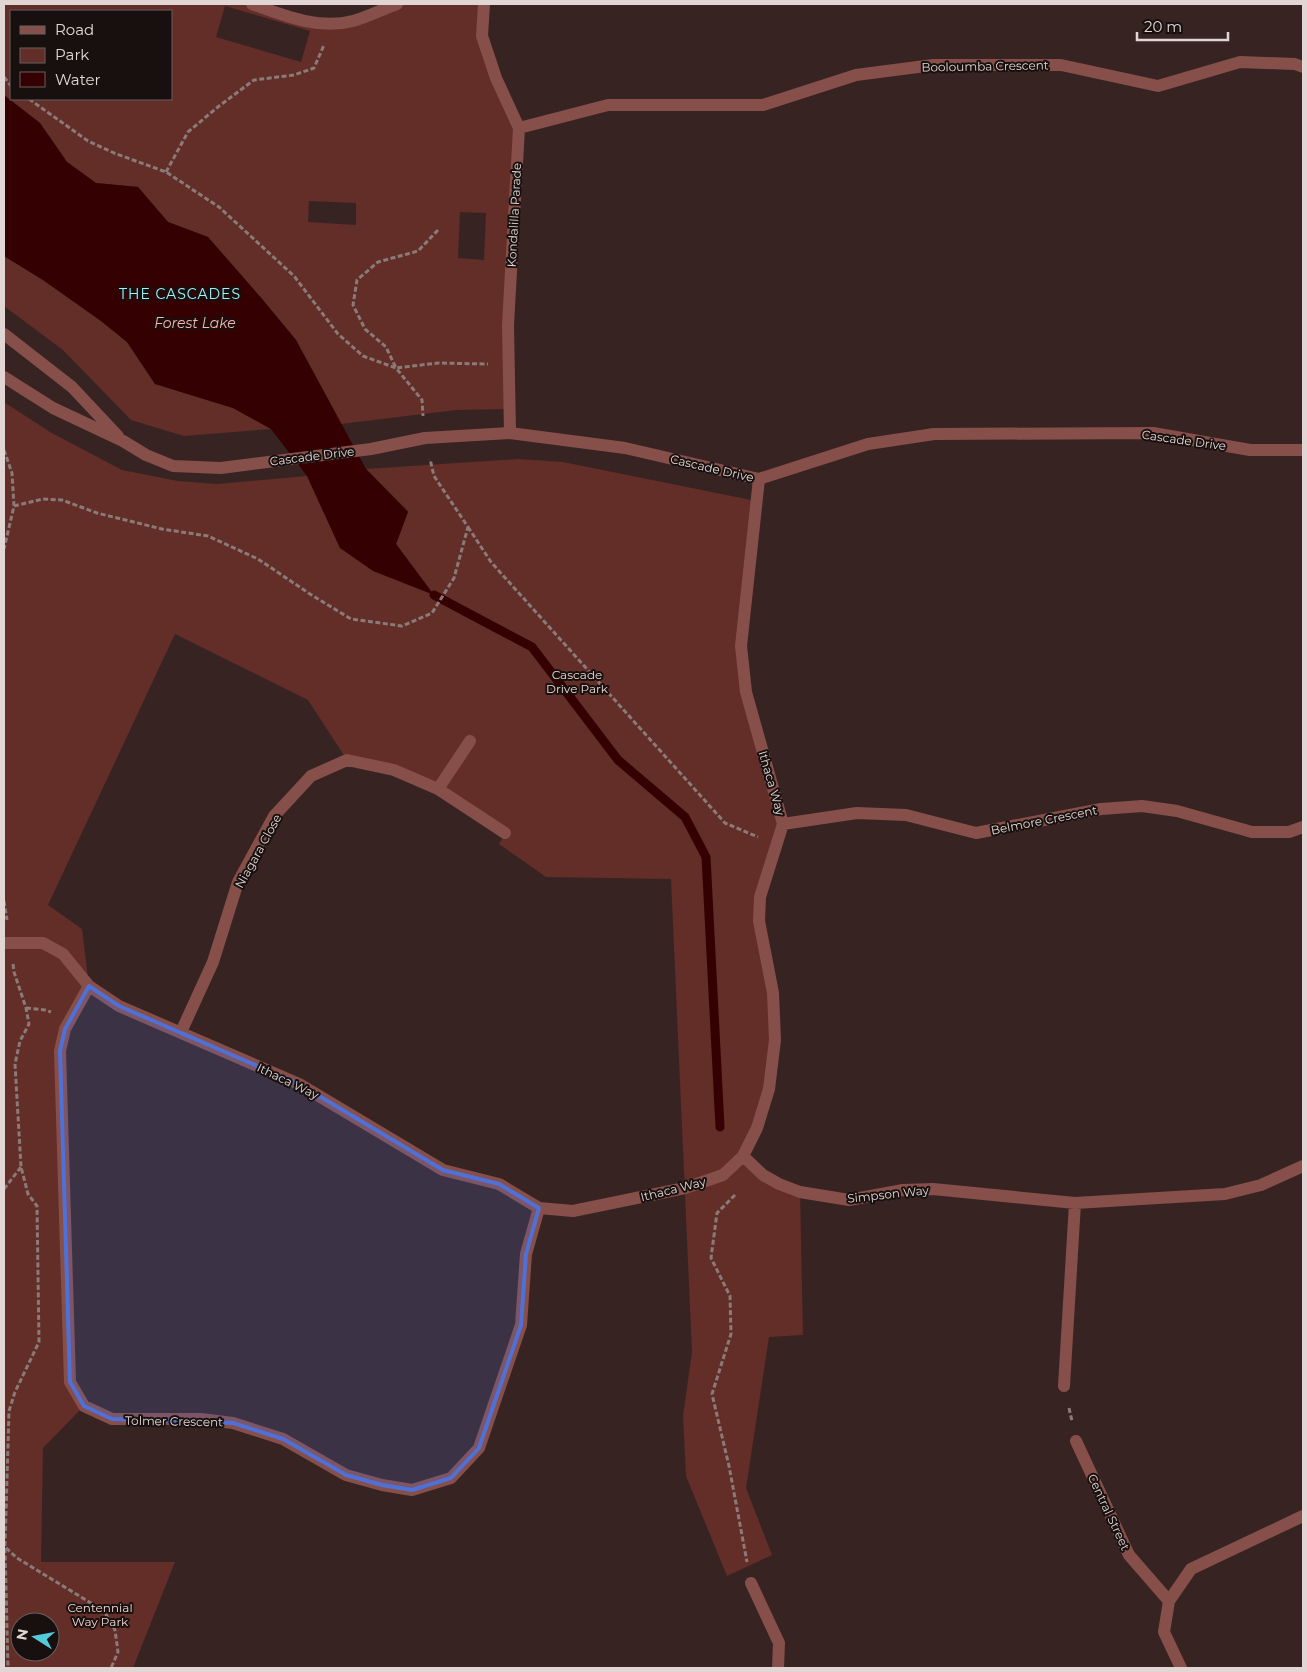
<svg xmlns="http://www.w3.org/2000/svg" width="1307" height="1672" font-family="Montserrat,sans-serif">
	<style>
		.green { fill: #632d28; fill-rule: evenodd }
		.water { fill: #350001 }
		.lines { fill: none; stroke-linecap: round; stroke-linejoin: round }
		.stream { stroke: #350001; stroke-width: 9 }
		.path { stroke: #8a7a78; stroke-width: 3; stroke-dasharray: 5 2.5; stroke-linecap: butt }
		.minor { stroke: #874f4a; stroke-width: 12 }
		.tertiary { stroke: #874f4a; stroke-width: 12 }
		.marked { fill: #4e70d7; fill-opacity: 0.2; stroke: #4e70d7; stroke-width: 4; stroke-linejoin: round }
		.labels { text-anchor: middle; dominant-baseline: central; stroke-width: 4; stroke-linejoin: round; paint-order: stroke }
		.street-label { font-size: 12px; fill: #e2d6d4; stroke: #18100f }
		.park-label { font-size: 12px; fill: #efd6d3; stroke: #18100f }
		.neighbourhood-label { font-size: 14px; letter-spacing: 1px; fill: #a2f3fe; stroke: #18100f }
		.water-label { font-size: 14px; font-style: italic; fill: #fcb6ad; stroke: #18100f }
	</style>
	<rect width="100%" height="100%" fill="#372422"/>
	<path class="green" d="M4 4H252L326 25 397 4H484L482 36 519 128 510 409 456 410 341 424 296 340 263 300 208 237 168 222 138 187 96 183 67 162 40 123 4 95ZM225 6 310 31 301 62 216 37ZM11 11H171V99H11ZM309 201 356 203V225L308 222ZM460 212 486 213 484 260 458 258Z
		M4 256 43 280 101 321 127 342 155 384 233 408 271 429 184 436 131 420 63 350 4 306Z
		M4 402 50 432 122 470 178 481 217 484 307 476 340 548 433 594 396 544 408 511 366 469 518 459 563 462 756 501 741 646 783 824 760 897 773 993 769 1089 743 1156 800 1192 803 1335 769 1337 746 1488 772 1555 727 1576 686 1476 683 1416 692 1352 671 879 546 877 499 844 505 833 438 789 347 760 308 700 175 634 48 905 82 929 89 986 65 1029 70 1382 84 1406 43 1448 41 1562H175L133 1668H4ZM20 1622H50V1652H20Z"/>
	<path class="water" d="M4 95 40 123 67 162 96 183 138 187 168 222 208 237 263 300 296 340 366 469 408 512 396 544 434 595 373 571 340 548 307 476 271 429 233 408 155 384 127 342 101 321 43 280 4 256Z"/>
	<g class="lines">
		<path class="stream" d="M434 595 532 647 618 760 685 817 706 857 720 1127"/>
		<path class="path" d="M4 77 11 86
			M29 99 88 141 114 153 166 172 219 207 294 276 338 334 363 356 396 368 422 400 423 416
			M166 172 188 132 219 106 254 80 294 75 314 68 324 45
			M438 230 418 251 378 262 357 280 353 305 365 329 386 347 396 368 438 363 488 364
			M4 450 12 473 14 506 4 549
			M14 506 43 499 62 500 97 513 162 529 208 536 258 559 310 594 351 619 402 626 432 613 454 578 468 527 434 476 430 459
			M468 527 491 562 725 823 758 837
			M4 901 7 920
			M13 964 14 972 26 1008 29 1024 20 1041 15 1064 21 1167 28 1194 37 1206 39 1342 15 1392 9 1411 5 1547 17 1558 104 1611 115 1630 118 1652 111 1668
			M26 1008 45 1010 51 1012
			M4 1189 21 1167
			M735 1195 717 1213 711 1258 730 1296 731 1334 712 1394 729 1466 747 1562
			M1069 1408 1072 1421
			M5 1548 8 1668"/>
		<path class="minor" d="M252 4C285 16 319 30 353 21 368 17 383 9 397 4
			M484 4 482 36 496 78 519 128 508 325 510 433
			M519 128 608 105H763L856 75 933 65H1061L1158 86 1240 62 1295 64 1303 67
			M438 789 470 741
			M783 824 857 813 906 815 976 833 1101 809 1142 806 1177 811 1252 832H1289L1303 827
			M4 943H43L63 954 89 986 119 1006 299 1084 443 1170 499 1184 539 1208 573 1211 685 1188 723 1175 743 1156 757 1128 769 1089 775 1040 773 993 759 921 760 897 783 824 746 692 741 646 759 479
			M89 986 65 1029 60 1051 70 1382 84 1406 112 1419H201L233 1423 283 1439 346 1475 382 1485 412 1490 451 1478 479 1448 521 1325 526 1254 539 1208
			M181 1032 213 962 238 882 274 816 311 776 347 760 394 770 438 789 505 833
			M743 1156 763 1175 779 1184 800 1192 849 1200 903 1190 933 1189 1075 1203 1225 1194 1261 1185 1303 1166
			M1064 1386 1075 1203
			M1076 1441 1129 1555 1169 1601
			M751 1583 779 1643 778 1668
			M1181 1668 1164 1632 1169 1601 1191 1569 1303 1516"/>
		<path class="tertiary" d="M4 334 72 387 118 436
			M4 377 53 408 123 441 146 455 173 466 221 468 371 449 425 438 510 433 625 448 759 479 868 444 934 434 1153 433 1250 450H1303"/>
	</g>
	<path class="marked" d="M89 986 119 1006 299 1084 443 1170 499 1184 539 1208 526 1254 521 1325 479 1448 451 1478 412 1490 382 1485 346 1475 283 1439 233 1423 112 1419 84 1406 70 1382 60 1051 65 1029Z"/>
	<g class="labels">
		<g class="street-label">
			<text transform="translate(985 66) rotate(-1)">Booloumba Crescent</text>
			<text transform="translate(514 215) rotate(-87)">Kondalilla Parade</text>
			<text transform="translate(1184 440) rotate(8)">Cascade Drive</text>
			<text transform="translate(312 456) rotate(-7)">Cascade Drive</text>
			<text transform="translate(712 468) rotate(13)">Cascade Drive</text>
			<text transform="translate(772 783) rotate(74)">Ithaca Way</text>
			<text transform="translate(1044 820) rotate(-11)">Belmore Crescent</text>
			<text transform="translate(258 851) rotate(-61)">Niagara Close</text>
			<text transform="translate(288 1081) rotate(26)">Ithaca Way</text>
			<text transform="translate(673 1189) rotate(-14)">Ithaca Way</text>
			<text transform="translate(888 1194) rotate(-6)">Simpson Way</text>
			<text transform="translate(174 1421) rotate(1)">Tolmer Crescent</text>
			<text transform="translate(1109 1512) rotate(65)">Central Street</text>
		</g>
		<g class="park-label">
			<text x="577" y="674">Cascade<tspan x="577" dy="14">Drive Park</tspan></text>
			<text x="100" y="1607">Centennial<tspan x="100" dy="14">Way Park</tspan></text>
		</g>
		<g class="neighbourhood-label">
			<text x="180" y="294">THE CASCADES</text>
		</g>
		<g class="water-label">
			<text x="195" y="323">Forest Lake</text>
		</g>
	</g>
	<rect width="1307" height="1672" fill="none" stroke="#e2d6d4" stroke-width="10"/>
	<rect x="10" y="10" width="162" height="90" fill="#18100f" stroke="#695f5e"/>
	<rect x="20" y="26" width="25" height="8" fill="#874f4a" stroke="#695f5e"/>
	<text x="55" y="35" font-size="15" fill="#e2d6d4">Road</text>
	<rect x="20" y="48" width="25" height="15" fill="#632d28" stroke="#695f5e"/>
	<text x="55" y="60" font-size="15" fill="#e2d6d4">Park</text>
	<rect x="20" y="72" width="25" height="15" fill="#350001" stroke="#695f5e"/>
	<text x="55" y="85" font-size="15" fill="#e2d6d4">Water</text>
	<g transform="translate(35 1637) rotate(281)"><circle r="24" fill="#18100f" stroke="#695f5e"/>
	<path d="M0-4L9 19L0 12L-9 19Z" fill="#53cbda"/>
	<text y="-8" font-size="14" font-weight="bold" text-anchor="middle" fill="#e2d6d4">N</text>
	</g>
	<path d="M1137 32v8h91v-8" fill="none" stroke="#e2d6d4" stroke-width="2.5"/>
	<text x="1144" y="32" font-size="15" fill="#e2d6d4" stroke="#18100f" stroke-width="4" paint-order="stroke">20 m</text>
</svg>
